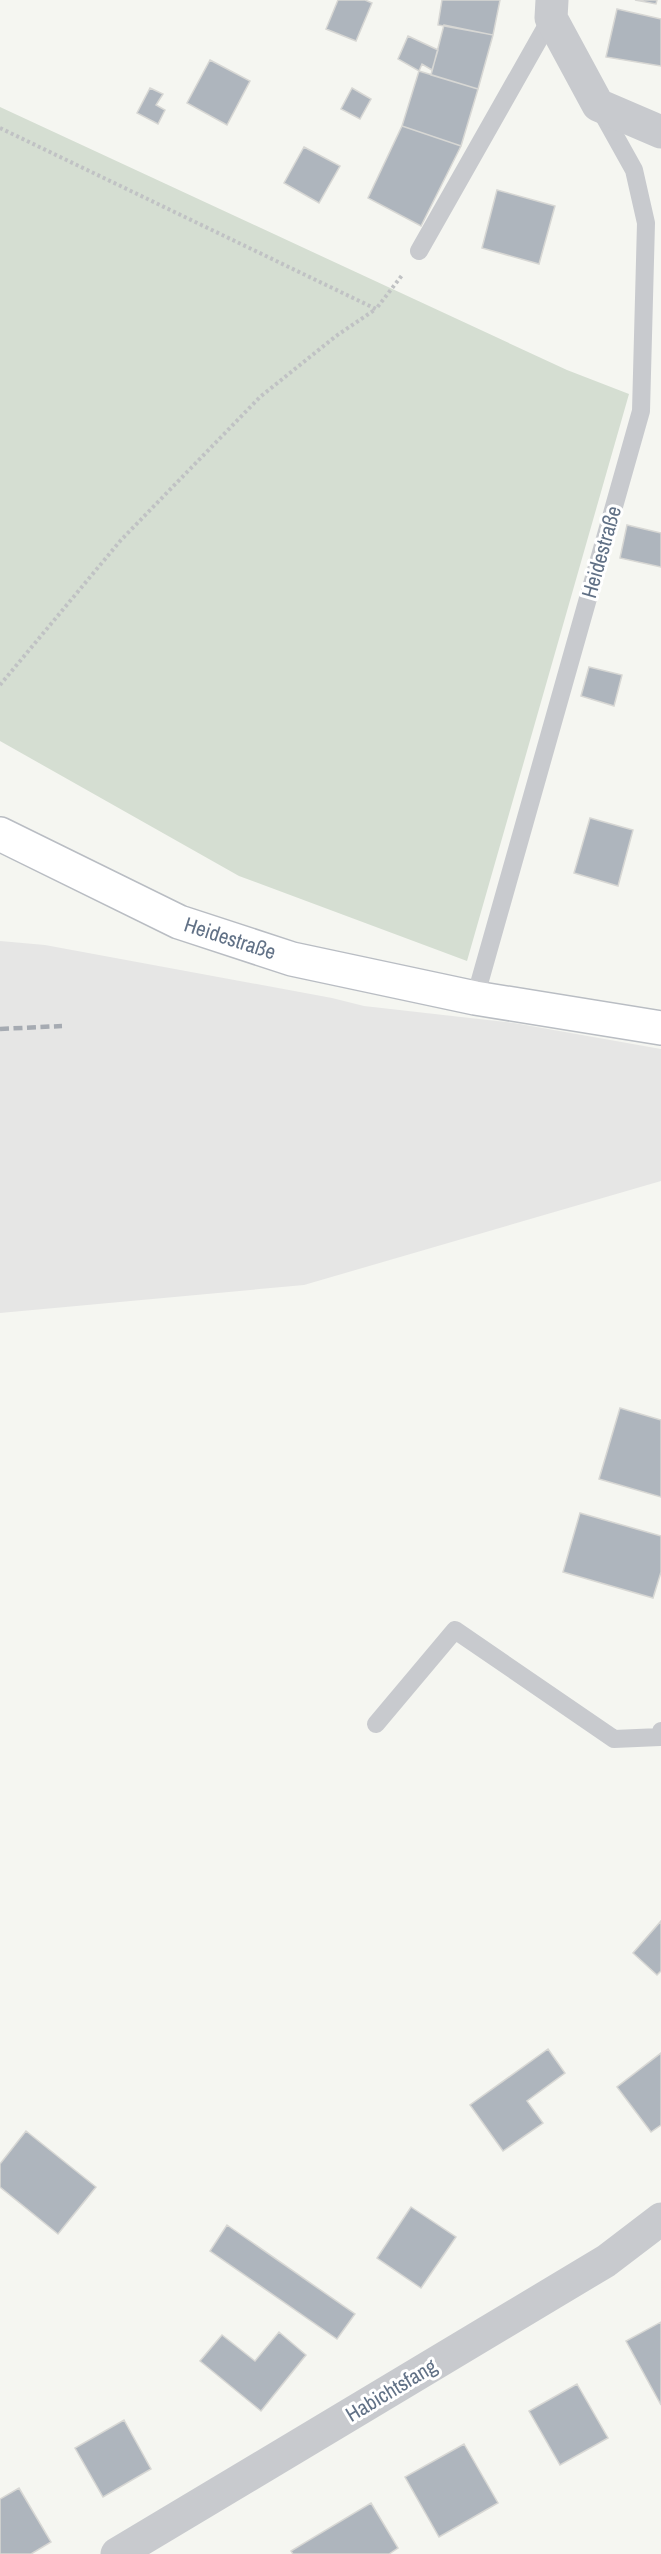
<svg xmlns="http://www.w3.org/2000/svg" width="661" height="2554" font-family="'Archivo Narrow',sans-serif">
	<style>
		.built { fill: #e6e6e5 }
		.green { fill: #d5ded2 }
		.building { fill: #aeb5bd; stroke: #d7d7d4; stroke-width: 1.5 }
		.lines { fill: none; stroke-linecap: round; stroke-linejoin: round }
		.secondary-casing { stroke: #b9bdc3; stroke-width: 36 }
		.path { stroke: #c0c2c4; stroke-width: 4; stroke-dasharray: 3 3; stroke-linecap: butt }
		.service { stroke: #c8cace; stroke-width: 18 }
		.minor { stroke: #c8cace; stroke-width: 33 }
		.secondary { stroke: #fff; stroke-width: 33 }
		.rail { stroke: #a6abb2; stroke-width: 4.5; stroke-dasharray: 9 4.5; stroke-linecap: butt }
		.labels { text-anchor: middle; dominant-baseline: central; stroke-width: 6; stroke-linejoin: round; paint-order: stroke }
		.street-label { font-size: 21px; fill: #617186; stroke: #fff }
	</style>
	<rect width="100%" height="100%" fill="#f5f6f1"/>
	<path class="built" d="M0 941 45 945 332 998 364 1006 514 1023 661 1049V1181L304 1285 0 1313Z"/>
	<path class="green" d="M0 107 567 370 629 394 467 961 239 876 0 741Z"/>
	<path class="building" d="M338 0H365L372 3 356 41 326 29Z
		M442 0H500L493 35 438 25Z
		M635 0H657L656 4Z
		M617 9 661 19V66L606 57Z
		M444 25 493 35 478 89 431 75Z
		M408 36 438 50 432 70 422 64 419 71 398 59Z
		M210 60 250 81 227 125 187 103Z
		M419 71 478 89 461 146 402 126Z
		M150 88 163 94 156 105 165 110 158 124 137 113Z
		M352 88 371 99 360 119 341 109Z
		M402 126 461 146 421 226 368 198Z
		M304 147 340 166 319 203 284 183Z
		M497 190 555 206 539 264 482 248Z
		M627 525 661 533V567L620 558Z
		M589 667 622 675 614 706 581 696Z
		M590 818 633 830 618 886 574 873Z
		M620 1408 661 1420V1497L599 1479Z
		M580 1513 661 1536V1572L653 1598 563 1572Z
		M661 1921V1971L657 1975 633 1953Z
		M548 2049 565 2073 527 2101 543 2123 503 2151 470 2105Z
		M661 2053V2125L651 2132 617 2087Z
		M26 2131 96 2187 58 2234 0 2187V2164Z
		M411 2207 456 2237 421 2288 377 2258Z
		M227 2225 355 2314 337 2339 210 2251Z
		M661 2322V2405L626 2341Z
		M279 2332 306 2355 261 2411 200 2361 222 2335 255 2361Z
		M577 2384 608 2438 560 2465 529 2411Z
		M124 2420 151 2469 103 2497 75 2448Z
		M464 2444 498 2503 439 2537 405 2477Z
		M19 2488 51 2542 31 2554H0V2499Z
		M371 2503 398 2548 389 2554H293L291 2551Z"/>
	<g class="lines">
		<defs>
			<path id="secondary" d="M0 834 179 922 292 959 475 998 661 1028"/>
		</defs>
		<use href="#secondary" class="secondary-casing"/>
		<path class="path" d="M0 128 376 309 403 274
			M0 685 121 540 260 397 336 336 376 309"/>
		<path class="service" d="M419 251 551 18
			M475 998 641 411 646 223 634 170 600 109
			M376 1724 455 1630 614 1739 660 1737 661 1731"/>
		<path class="minor" d="M552 0 551 18 598 105 661 132
			M117 2554 606 2261 661 2219"/>
		<use href="#secondary" class="secondary"/>
		<path class="rail" d="M0 1029 62 1026"/>
	</g>
	<g class="labels">
		<g class="street-label">
			<text transform="translate(601 552) rotate(-74)">Heidestraße</text>
			<text transform="translate(230 938) rotate(18)">Heidestraße</text>
			<text transform="translate(391 2390) rotate(-31)">Habichtsfang</text>
		</g>
	</g>
</svg>
